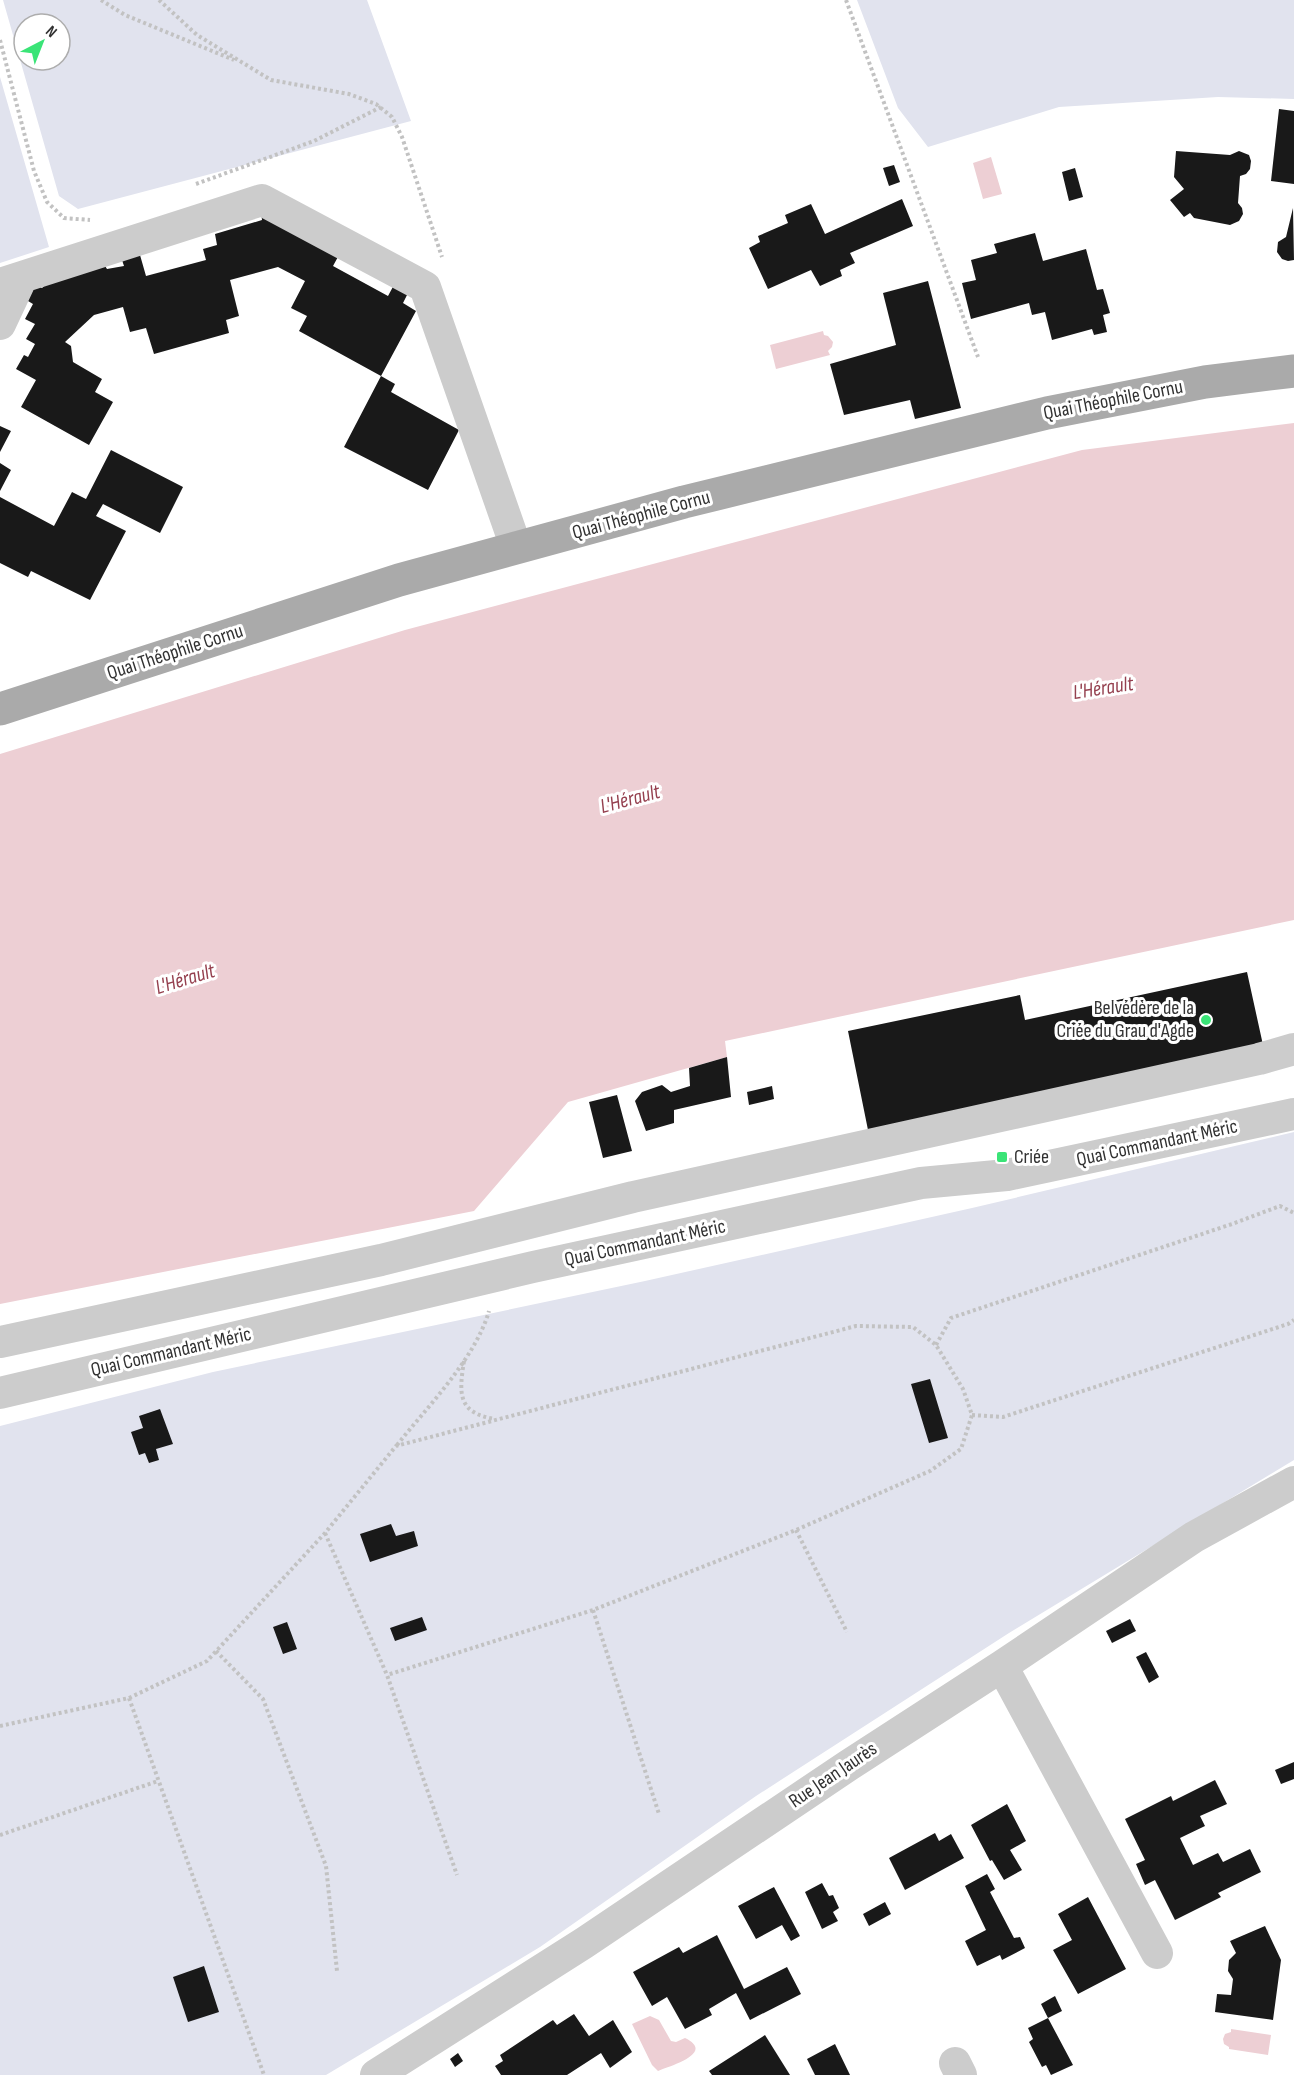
<svg xmlns="http://www.w3.org/2000/svg" width="1294" height="2075" font-family="'Sofia Sans Condensed',sans-serif">
	<style>
		.green { fill: #e1e3ee; fill-rule: evenodd }
		.water { fill: #edcfd4 }
		.building { fill: #191919 }
		.lines { fill: none; stroke-linecap: round; stroke-linejoin: round }
		.path { stroke: #c2c2c2; stroke-width: 4; stroke-dasharray: 3 3; stroke-linecap: butt }
		.minor { stroke: #ccc; stroke-width: 32 }
		.major { stroke: #aaa; stroke-width: 33 }
		.poi-dot { fill: #3ae477; stroke: #fff; stroke-width: 2 }
		.labels { text-anchor: middle; dominant-baseline: central; stroke-width: 6; stroke-linejoin: round; paint-order: stroke }
		.street-label { font-size: 20px; fill: #323232; stroke: #fff }
		.poi-label { font-size: 20px; fill: #323232; stroke: #fff; text-anchor: end }
		.water-label { font-size: 21px; font-style: italic; fill: #95404f; stroke: #fff }
	</style>
	<rect width="100%" height="100%" fill="#fff"/>
	<path class="green" d="M3 0H367L411 121 78 209 59 196ZM24 24H60V60H24Z
		M857 0H1294V99L1218 97 1059 107 928 147 898 108Z
		M0 77 49 247 0 263Z
		M1294 1132V1460L1009 1633 756 1796 540 1947 326 2075H0V1426L213 1372 645 1281 972 1208Z"/>
	<path class="water" d="M991 157 1002 194 983 199 973 163Z
		M823 331 824 335 828 336 833 342 832 347 828 351 830 355 776 369 770 345Z
		M1294 423V920L725 1041 727 1057 568 1102 474 1211 0 1304V754L405 630 1082 450Z
		M650 2016 659 2020 671 2041 676 2042 685 2038C716 2053 670 2066 658 2071L652 2065 632 2024Z
		M1231 2029 1271 2035 1268 2055 1229 2049V2047L1224 2044 1223 2039 1225 2034 1231 2032Z"/>
	<path class="building" d="M1279 109 1294 111V184L1271 181Z
		M1176 151 1230 155 1239 151 1249 155 1251 161 1250 169 1246 174 1240 176 1238 203 1242 208 1243 214 1239 221 1230 225 1194 218 1190 213 1184 217 1170 200 1184 189 1174 177Z
		M894 165 900 182 889 186 883 168Z
		M1075 168 1083 197 1069 201 1062 172Z
		M902 199 913 226 850 253 855 263 840 270 842 276 820 286 811 270 768 289 749 248 760 242 758 236 788 223 785 215 811 204 825 234Z
		M1293 208 1294 260 1288 261 1282 259 1277 252 1278 242 1286 237Z
		M261 211 339 255 333 266 388 296 395 283 409 291 403 303 416 311 381 376 395 384 391 392 459 430 428 490 344 447 381 376 299 331 307 316 291 308 305 281 278 267 230 280 239 316 226 320 229 333 154 354 146 328 130 332 123 307 94 315 65 342 71 346 73 362 102 379 95 392 113 402 89 445 21 407 36 380 16 369 24 355 28 357 35 344 26 339 35 324 25 319 33 304 23 298 32 283 42 288 54 276 105 266 107 269 124 266 122 260 140 255 146 276 206 260 203 249 217 245 215 234 262 220Z
		M1035 233 1043 261 1086 249 1097 290 1103 289 1110 313 1103 315 1107 332 1094 335 1092 329 1052 340 1045 312 1032 315 1029 303 971 319 962 283 976 280 971 260 997 253 994 244Z
		M928 281 961 408 915 419 910 400 844 415 830 364 896 345 883 293Z
		M0 426 11 431 0 452Z
		M111 450 183 487 160 533 103 504 96 516 126 531 90 600 31 571 28 577 0 563V497L54 526 72 492 86 499Z
		M0 463 11 470 0 491Z
		M1247 972 1263 1045 868 1130 848 1031 1020 995 1025 1020Z
		M727 1057 731 1097 674 1110V1123L646 1131 635 1101 642 1092 662 1085 671 1092 690 1086 689 1068Z
		M772 1086 774 1099 749 1105 747 1092Z
		M617 1095 632 1151 603 1158 589 1102Z
		M930 1379 948 1438 929 1443 911 1384Z
		M160 1409 173 1444 156 1449 159 1460 149 1463 145 1453 139 1455 131 1432 143 1428 139 1416Z
		M391 1524 396 1536 414 1531 418 1546 370 1562 360 1534Z
		M422 1617 427 1630 395 1641 390 1628Z
		M1130 1619 1136 1631 1112 1643 1106 1631Z
		M287 1622 297 1649 283 1654 273 1627Z
		M1146 1652 1159 1677 1149 1683 1136 1657Z
		M1294 1762V1779L1281 1784 1275 1770Z
		M1215 1780 1227 1804 1200 1816 1205 1826 1180 1838 1193 1865 1218 1853 1223 1862 1250 1849 1261 1872 1218 1893 1221 1897 1175 1920 1155 1880 1145 1885 1136 1864 1145 1860 1125 1819 1171 1796 1173 1801Z
		M1007 1804 1026 1841 1010 1850 1022 1870 1004 1880 992 1860 990 1861 971 1825Z
		M935 1833 939 1841 951 1834 964 1858 905 1890 889 1858Z
		M987 1874 995 1889 990 1892 1014 1938 1020 1937 1025 1948 1002 1960 1000 1955 977 1966 965 1941 986 1930 965 1886Z
		M822 1883 829 1896 833 1895 839 1908 833 1912 838 1921 822 1929 805 1892Z
		M774 1887 800 1936 791 1941 782 1925 756 1939 738 1906Z
		M1088 1897 1126 1969 1078 1994 1053 1950 1072 1940 1058 1914Z
		M885 1902 891 1914 869 1926 863 1914Z
		M1265 1926 1281 1960 1273 2020 1215 2012 1217 1994 1231 1995 1233 1979 1228 1971 1229 1960 1236 1953 1230 1941Z
		M717 1935 744 1989 787 1967 801 1994 750 2020 736 1993 709 2009 712 2015 685 2029 667 1997 652 2006 633 1972 679 1947 683 1953Z
		M204 1966 219 2012 188 2022 173 1977Z
		M1055 1996 1062 2011 1048 2018 1073 2065 1051 2075 1046 2065 1042 2067 1029 2042 1033 2039 1028 2028 1048 2018 1041 2004Z
		M574 2014 589 2036 613 2020 632 2052 610 2068 601 2053 567 2075H501L495 2066 503 2061 500 2055 553 2020 557 2025Z
		M765 2035 790 2075H712L709 2071Z
		M835 2044 850 2075H815L807 2059Z
		M458 2053 463 2061 455 2067 450 2059Z"/>
	<g class="lines">
		<path class="path" d="M101 0 125 15 234 60
			M159 0 197 35 271 80 349 94 376 104 392 117 402 137 442 257
			M846 0 978 357
			M0 40 34 171 47 202 64 218 90 220
			M196 184 314 141 381 107
			M936 1345 951 1318 1232 1224 1280 1206 1294 1213
			M464 1361C459 1393 457 1413 495 1419
			M972 1415 1003 1417 1288 1324 1294 1320
			M397 1445C428 1406 475 1359 489 1311
			M796 1530 847 1632
			M325 1533 387 1675 457 1875
			M593 1610 659 1814
			M216 1651 263 1699 326 1866 337 1971
			M129 1698 264 2075
			M0 1726 129 1698 207 1661 325 1533 396 1446 856 1326 913 1327 936 1345 963 1389 972 1415 961 1449 930 1471 796 1530 593 1610 387 1675
			M0 1835 158 1781"/>
		<path class="minor" d="M0 284 262 200 425 287 516 547
			M0 324 22 277
			M0 1342 381 1260 633 1197 1259 1059 1294 1049
			M0 1393 533 1267 921 1183 1007 1175 1294 1114
			M1002 1666 1157 1953
			M955 2063 961 2075
			M376 2075 584 1943 849 1765 1002 1666 1194 1537 1294 1482"/>
		<path class="major" d="M0 709 399 580 684 502 1047 413 1205 382 1294 371"/>
	</g>
	<g class="poi-dot">
		<circle cx="1206" cy="1020" r="6"/>
		<rect x="996" y="1151" width="12" height="12" rx="3"/>
	</g>
	<g class="labels">
		<g class="street-label">
			<text transform="translate(1113 400) rotate(-11)">Quai Théophile Cornu</text>
			<text transform="translate(641 515) rotate(-15)">Quai Théophile Cornu</text>
			<text transform="translate(175 652) rotate(-18)">Quai Théophile Cornu</text>
			<text transform="translate(1157 1143) rotate(-12)">Quai Commandant Méric</text>
			<text transform="translate(645 1243) rotate(-12)">Quai Commandant Méric</text>
			<text transform="translate(171 1352) rotate(-13)">Quai Commandant Méric</text>
			<text transform="translate(833 1775) rotate(-34)">Rue Jean Jaurès</text>
		</g>
		<g class="poi-label">
			<text x="1194" y="1008">Belvédère de la<tspan x="1194" dy="23">Criée du Grau d'Agde</tspan></text>
			<text x="1014" y="1157" text-anchor="start">Criée</text>
		</g>
		<g class="water-label">
			<text transform="translate(1103 688) rotate(-9)">L'Hérault</text>
			<text transform="translate(630 799) rotate(-15)">L'Hérault</text>
			<text transform="translate(185 979) rotate(-17)">L'Hérault</text>
		</g>
	</g>
	<g transform="translate(42 42) rotate(42)"><circle r="28" fill="#ffffff" stroke="#adadad" stroke-width="1.5"/>
	<path d="M0-4.5L10 22L0 15L-10 22Z" fill="#3ae477"/>
	<text y="-9" font-size="16" font-weight="bold" text-anchor="middle" fill="#323232">N</text>
	</g>
</svg>
